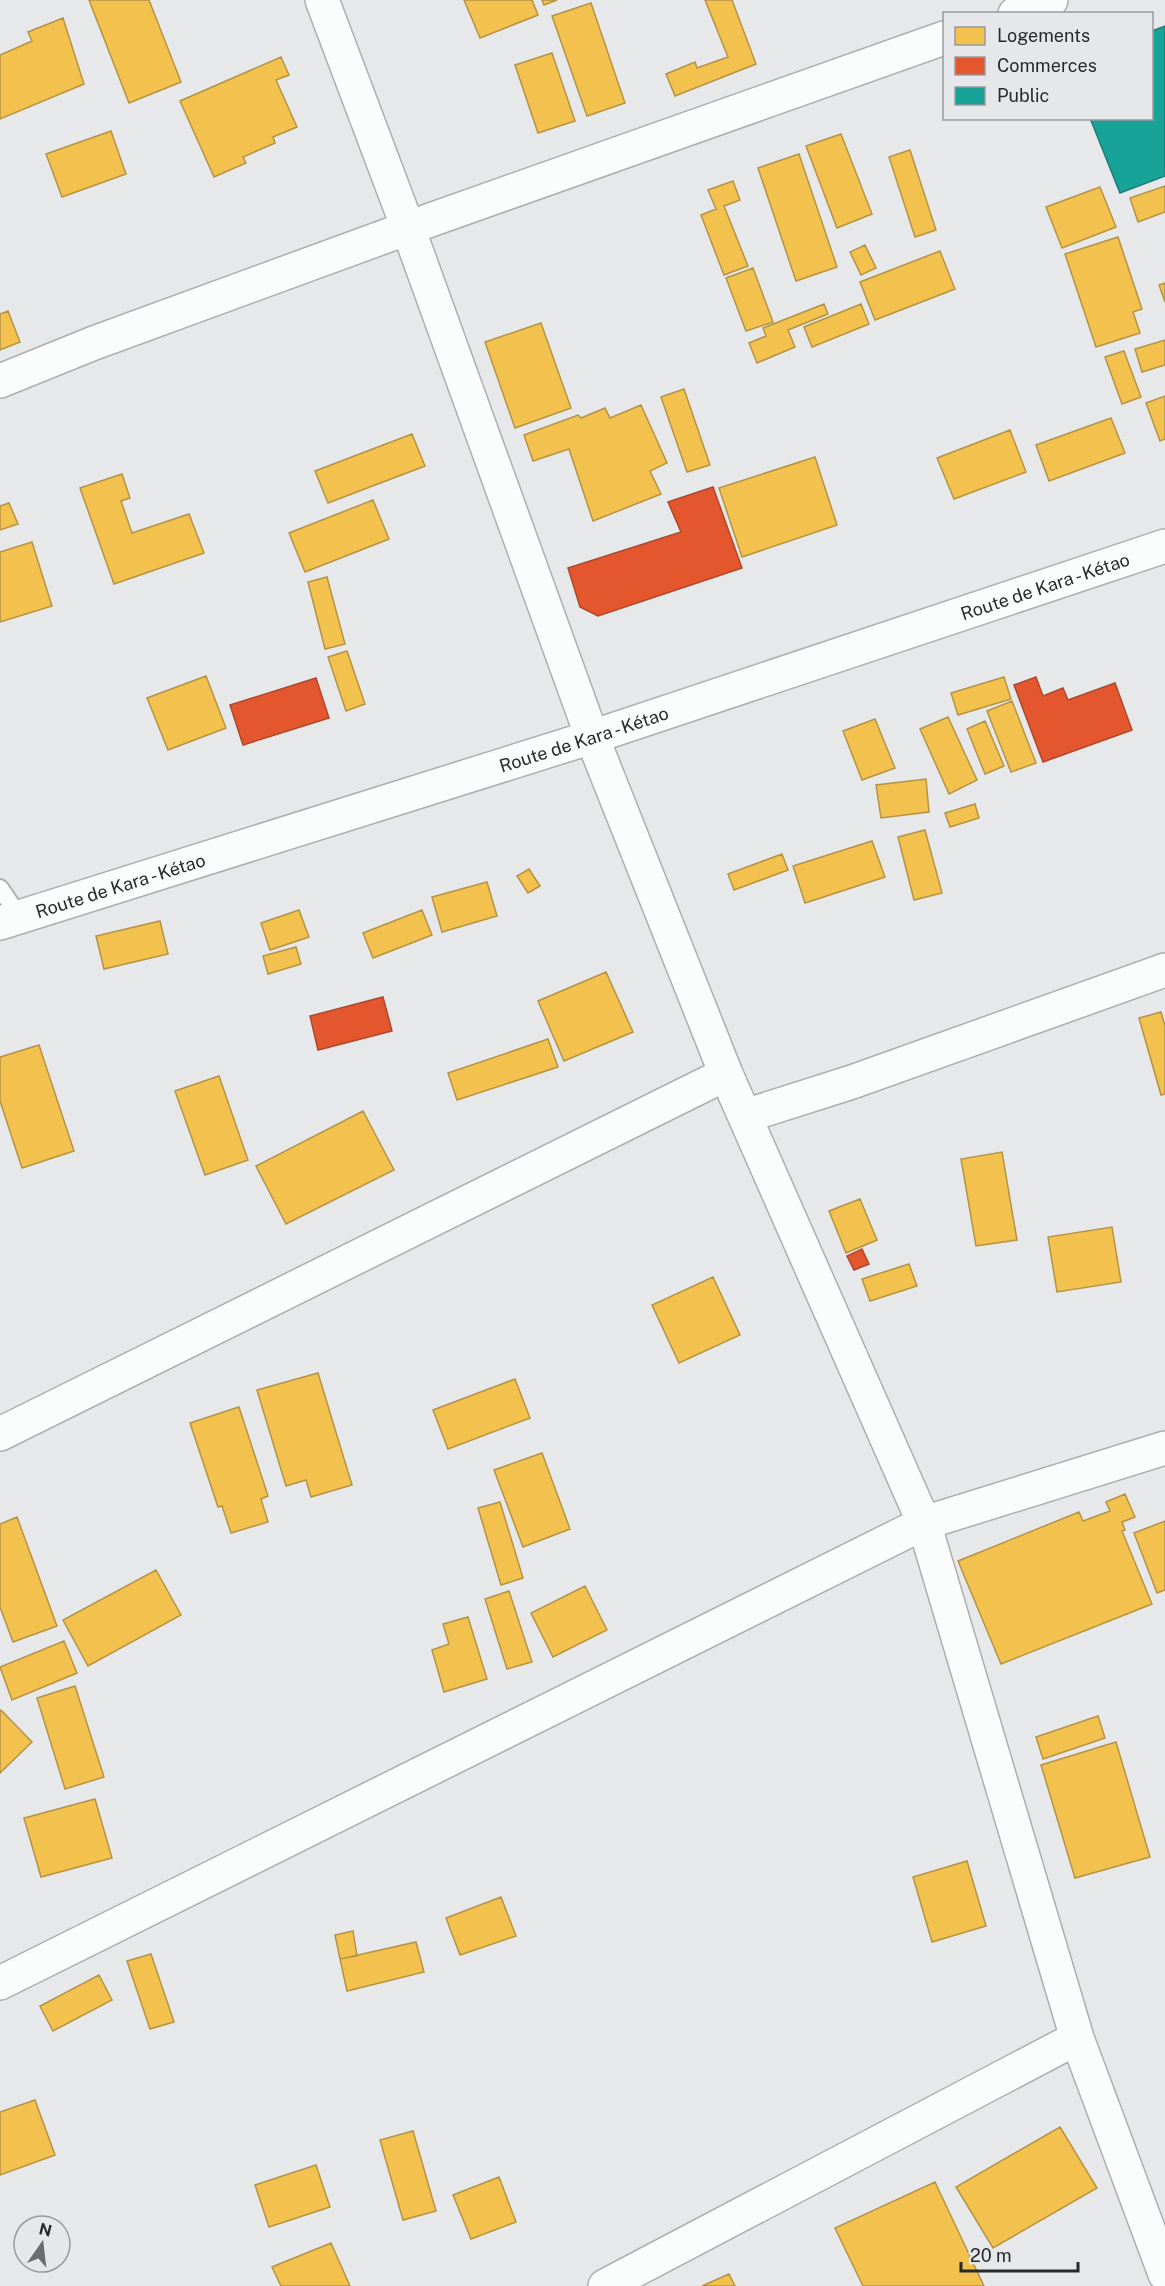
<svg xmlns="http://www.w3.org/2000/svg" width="1165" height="2286" font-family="'Public Sans',sans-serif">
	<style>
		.homes { fill: #f2c14e; stroke: #b59344; stroke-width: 1.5 }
		.shops { fill: #e4572e; stroke: #ac492d; stroke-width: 1.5 }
		.public { fill: #17a398; stroke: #1c7e77; stroke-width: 1.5 }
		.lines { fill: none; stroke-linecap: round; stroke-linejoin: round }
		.service-casing { stroke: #adaeb0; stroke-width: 20 }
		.minor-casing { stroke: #adaeb0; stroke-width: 36 }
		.primary-casing { stroke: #adaeb0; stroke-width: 36 }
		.service { stroke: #fbfcfc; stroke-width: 16 }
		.minor { stroke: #fbfcfc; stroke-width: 33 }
		.primary { stroke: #fbfcfc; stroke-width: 33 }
		.labels { text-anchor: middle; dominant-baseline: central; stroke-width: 6; stroke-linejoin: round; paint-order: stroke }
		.street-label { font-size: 18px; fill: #28292b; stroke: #e5e7eb }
	</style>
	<rect width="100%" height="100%" fill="#e6e8ea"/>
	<path class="homes" d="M89 0H149L181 82 129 103Z
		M464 0H532L538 15 480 38Z
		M542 0H557L544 5Z
		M705 0H732L756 64 675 96 666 74 695 62 697 68 728 57Z
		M591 3 625 103 587 116 552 16Z
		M63 18 84 84 0 119V55L32 41 28 32Z
		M552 53 575 121 538 133 515 65Z
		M281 57 289 75 276 80 297 127 273 137 275 143 243 157 246 163 214 177 180 101Z
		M111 131 126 174 62 197 46 154Z
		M841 134 872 214 837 228 806 146Z
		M910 150 936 230 915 237 889 157Z
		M799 154 837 267 796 281 758 168Z
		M733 181 740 200 724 206 748 266 724 275 701 215 716 209 708 190Z
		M1165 186V212L1138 222 1130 198Z
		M1100 187 1116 227 1062 248 1046 207Z
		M1118 237 1142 309 1133 312 1140 333 1096 347 1065 254Z
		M865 245 876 268 861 275 850 252Z
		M940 251 955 289 875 320 860 282Z
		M753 268 773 322 746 331 726 278Z
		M1165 283V302L1159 285Z
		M824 304 828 314 788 330 795 347 757 363 749 343 766 336 763 328Z
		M861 304 869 324 812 347 804 327Z
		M8 311 20 342 0 350V314Z
		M541 323 571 408 515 428 485 342Z
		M1165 340V365L1142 372 1135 349Z
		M1124 351 1141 397 1122 404 1105 357Z
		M684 389 710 465 687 472 661 397Z
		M1165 396V439L1160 441 1146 403Z
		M641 405 667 463 650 471 661 494 593 521 569 449 533 461 524 435 578 415 581 418 605 408 610 418Z
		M1111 418 1125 453 1049 481 1036 445Z
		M1010 430 1026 472 954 499 937 458Z
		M412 434 425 466 328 503 315 471Z
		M815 457 837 525 742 557 719 488Z
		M122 474 130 498 121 501 132 533 189 514 204 553 114 584 80 488Z
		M373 500 389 539 305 572 289 533Z
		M9 503 18 524 0 530V506Z
		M32 542 52 606 0 622V552Z
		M327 577 345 644 325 649 308 582Z
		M347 651 365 704 346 711 328 657Z
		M206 676 226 728 168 750 147 698Z
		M1004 677 1011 699 958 715 951 693Z
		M1012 701 1036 763 1011 772 987 711Z
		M948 717 977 780 949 794 920 729Z
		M875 719 895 768 862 780 843 731Z
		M985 721 1004 766 985 774 967 729Z
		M926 779 929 812 881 818 876 785Z
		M975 804 979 818 950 827 945 813Z
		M925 830 942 893 914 900 898 837Z
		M872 841 885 877 805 903 793 866Z
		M782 854 788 870 734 890 728 874Z
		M529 869 540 886 528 893 517 876Z
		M487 882 497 916 442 932 432 897Z
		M299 910 309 937 270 950 261 923Z
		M422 910 432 935 373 958 363 933Z
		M160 921 168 954 104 969 96 936Z
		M296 947 301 964 268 974 263 956Z
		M606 972 633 1032 564 1061 538 1001Z
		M1161 1012 1165 1026V1094L1161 1095 1139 1018Z
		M548 1039 558 1067 457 1100 448 1073Z
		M39 1045 74 1151 22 1168 0 1101V1057Z
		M219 1076 248 1160 205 1175 175 1091Z
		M363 1111 394 1170 286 1224 256 1166Z
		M1002 1152 1017 1240 976 1246 961 1159Z
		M860 1199 877 1240 846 1253 829 1211Z
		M1112 1227 1121 1282 1057 1292 1048 1237Z
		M909 1264 917 1286 870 1301 862 1279Z
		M713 1277 740 1335 679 1363 652 1305Z
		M318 1373 352 1485 311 1497 306 1480 286 1486 257 1390Z
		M515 1379 530 1418 448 1449 433 1410Z
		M239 1407 268 1496 261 1499 268 1522 231 1533 222 1506 218 1507 190 1423Z
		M542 1453 570 1529 523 1547 494 1470Z
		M1125 1494 1135 1517 1122 1522 1125 1530 1122 1531 1152 1604 1001 1664 958 1561 1079 1512 1083 1521 1110 1511 1106 1502Z
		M500 1502 523 1578 501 1585 478 1508Z
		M17 1517 57 1626 13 1642 0 1607V1524Z
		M1165 1521V1590L1157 1593 1134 1533Z
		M156 1570 181 1615 88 1666 63 1620Z
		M585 1586 607 1630 553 1657 531 1613Z
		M509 1591 532 1662 507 1669 485 1599Z
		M468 1617 487 1679 444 1692 432 1650 449 1644 443 1624Z
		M64 1641 77 1673 12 1700 0 1667Z
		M75 1686 104 1777 65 1789 37 1698Z
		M1 1710 32 1742 0 1773V1711Z
		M1098 1716 1105 1738 1043 1759 1036 1737Z
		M1116 1742 1150 1857 1075 1878 1041 1765Z
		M95 1799 112 1858 41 1877 24 1818Z
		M967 1861 986 1926 932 1942 913 1877Z
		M501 1897 516 1936 460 1955 446 1918Z
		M353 1931 357 1956 340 1959 335 1935Z
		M416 1942 424 1972 347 1991 340 1959Z
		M151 1954 174 2022 150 2029 127 1961Z
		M99 1975 112 2000 53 2031 40 2006Z
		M35 2100 55 2155 0 2175V2112Z
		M1060 2127 1097 2188 993 2248 956 2187Z
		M413 2131 436 2211 403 2220 380 2140Z
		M316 2165 330 2207 269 2227 255 2185Z
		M499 2177 516 2222 471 2239 453 2195Z
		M935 2182 984 2286H863L835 2228Z
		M331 2243 350 2286H281L272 2267Z
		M729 2274 735 2286H702Z"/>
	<path class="shops" d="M713 487 742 568 598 616 580 607 568 568 681 532 668 502Z
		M1036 677 1043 696 1063 688 1068 700 1115 683 1132 730 1043 762 1014 685Z
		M316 678 329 718 243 745 230 705Z
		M383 997 392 1031 318 1050 310 1016Z
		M862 1249 869 1264 854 1270 847 1256Z"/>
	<path class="public" d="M1165 26V176L1120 193 1090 118H1152V31Z"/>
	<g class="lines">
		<defs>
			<path id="service" d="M0 888 19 916"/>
			<path id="minor" d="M322 0 408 228 592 737 726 1074 924 1523 1077 2038 1165 2274
				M1015 14 1051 0
				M0 381 94 343 408 228 944 38
				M745 1116 852 1082 1165 970
				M0 1434 726 1074
				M0 1983 924 1523 1165 1448
				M605 2286 1077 2038"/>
			<g id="primary">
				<path id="s1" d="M0 923 592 737 1165 546"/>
			</g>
		</defs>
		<use href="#service" class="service-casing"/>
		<use href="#minor" class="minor-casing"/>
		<use href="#primary" class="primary-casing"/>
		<use href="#service" class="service"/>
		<use href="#minor" class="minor"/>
		<use href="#primary" class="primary"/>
	</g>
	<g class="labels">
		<g class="street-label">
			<text stroke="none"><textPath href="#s1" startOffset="1098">Route de Kara - Kétao</textPath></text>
			<text stroke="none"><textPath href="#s1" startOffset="612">Route de Kara - Kétao</textPath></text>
			<text stroke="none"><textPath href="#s1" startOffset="126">Route de Kara - Kétao</textPath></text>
		</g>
	</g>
	<rect x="943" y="12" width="210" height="108" fill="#e5e7eb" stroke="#999b9e" stroke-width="1.5"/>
	<rect x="955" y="27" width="30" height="18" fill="#f2c14e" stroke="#999b9e" stroke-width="1.5"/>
	<text x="997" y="42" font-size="18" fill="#28292b">Logements</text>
	<rect x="955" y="57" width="30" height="18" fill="#e4572e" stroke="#999b9e" stroke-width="1.5"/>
	<text x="997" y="72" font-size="18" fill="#28292b">Commerces</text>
	<rect x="955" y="87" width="30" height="18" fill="#17a398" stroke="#999b9e" stroke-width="1.5"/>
	<text x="997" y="102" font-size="18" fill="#28292b">Public</text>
	<g transform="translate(42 2244) rotate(14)"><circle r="28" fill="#e5e7eb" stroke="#999b9e" stroke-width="1.5"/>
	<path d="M0-4.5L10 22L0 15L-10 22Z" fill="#6a6c6e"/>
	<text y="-9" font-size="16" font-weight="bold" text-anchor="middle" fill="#28292b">N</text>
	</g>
	<path d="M961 2262v9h117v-9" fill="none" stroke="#28292b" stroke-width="3"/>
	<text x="970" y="2262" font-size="18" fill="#28292b" stroke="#e5e7eb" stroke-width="4.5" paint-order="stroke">20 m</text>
</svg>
